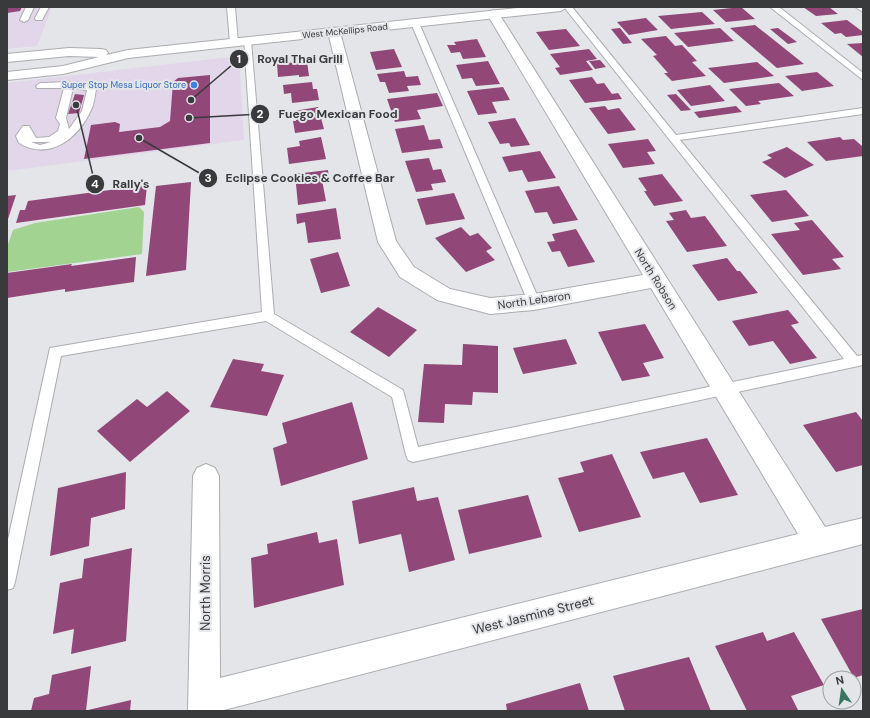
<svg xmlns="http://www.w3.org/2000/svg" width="870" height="718" font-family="'DM Sans',sans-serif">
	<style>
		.commercial { fill: #e2d6ea }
		.green { fill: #a2d390 }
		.building { fill: #914777 }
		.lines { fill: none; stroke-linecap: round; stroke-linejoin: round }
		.service-casing { stroke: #abadb0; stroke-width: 2 }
		.minor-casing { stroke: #abadb0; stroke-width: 2 }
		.primary-casing { stroke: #abadb0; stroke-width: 2 }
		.service { fill: #fff; fill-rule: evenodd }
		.minor { fill: #fff; fill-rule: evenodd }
		.primary { fill: #fff; fill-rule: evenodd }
		.shop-dot { fill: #3f7fe0; stroke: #e3e5e9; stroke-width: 1.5 }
		.labels { text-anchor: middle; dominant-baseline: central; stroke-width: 4; stroke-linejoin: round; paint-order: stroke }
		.far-street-label { font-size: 9px; fill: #393a3b; stroke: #e3e5e9 }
		.far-shop-label { font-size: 9px; fill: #366cbe; stroke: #e3e5e9; text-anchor: end }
		.street-label { font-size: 11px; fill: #393a3b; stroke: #e3e5e9 }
		.near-street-label { font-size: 13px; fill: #393a3b; stroke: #e3e5e9 }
		.leader { fill: none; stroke: #393a3b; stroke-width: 1.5 }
		.callout-dot { fill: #393a3b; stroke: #e3e5e9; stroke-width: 1.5 }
		.mark-label { font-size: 12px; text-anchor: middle; font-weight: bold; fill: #fff }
		.callout-label { font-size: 12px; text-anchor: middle; font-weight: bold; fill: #393a3b; stroke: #e3e5e9; stroke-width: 4; stroke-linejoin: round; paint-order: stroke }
	</style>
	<rect width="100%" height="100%" fill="#e3e5e9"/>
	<path class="commercial" d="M7 7H52L37 46 7 49Z
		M239 56 244 140 7 171V83Z"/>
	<path class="green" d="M139 207 144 212 142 254 7 272V247L13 230 35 223Z"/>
	<path class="building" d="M7 7H22L20 11 7 13Z
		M741 7 755 19 726 22 713 10Z
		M803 7H829L838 14 816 16Z
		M702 12 715 24 671 29 658 16Z
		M646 18 658 30 629 35 617 22Z
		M847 20 863 32V35L846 37 841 33 835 34 821 23Z
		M755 25 804 64 777 68 730 28Z
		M620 28 632 43 623 44 611 29Z
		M720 28 734 41 688 47 674 33Z
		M778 28 797 42 788 44 770 29Z
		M566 29 580 46 549 50 536 32Z
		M666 36 675 46 682 45 697 61 692 62 706 76 672 81 664 73H668L653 56 657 55 641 39Z
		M477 39 486 57 463 59 460 52 451 53 447 45H456L454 42Z
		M863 43V57L847 44Z
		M394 49 402 67 376 70 370 52Z
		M589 49 597 59 586 61 593 70 560 75 555 68 560 67 550 54Z
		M600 60 606 67 595 69 589 61Z
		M307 61 309 76 299 77V75L278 77 277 64Z
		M488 61 500 84 476 86 472 78 462 79 456 65Z
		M757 62 774 76 724 83 708 68Z
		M404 71 406 77 418 76 421 85 407 86 409 91 389 93 385 82H380L377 74Z
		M817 72 834 86 802 91 785 76Z
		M210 75V143L84 159 91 125 115 122 120 124 119 132 160 127 170 121 173 82 178 78Z
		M592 77 597 84 604 83 612 94 618 93 622 99 585 103 569 80Z
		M312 82 313 89H317L319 100 292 103 291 93 284 94 283 85Z
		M779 83 794 96 758 101 761 104 746 106 729 89Z
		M710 85 725 101 691 106 677 90Z
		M503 87 510 100 492 102 497 113 478 115 467 91Z
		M437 93 443 106 417 110 421 119 395 122 387 99Z
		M75 94 84 95 79 113 68 114Z
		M676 94 691 110 681 111 667 95Z
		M605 106 608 110 619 108 636 130 608 134 589 108Z
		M736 106 742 112 699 118 694 112Z
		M318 107 324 129 295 133 293 121H296L294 111Z
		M515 118 530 145 511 147 509 143 500 144 488 122Z
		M424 125 429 140 440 139 443 148 402 153 395 129Z
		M321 137 326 159 289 164 287 148 300 146 299 141Z
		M840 137 843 140 854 139 863 147V156L826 161 807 142Z
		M648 139 656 151 647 152 655 164 623 168 608 144Z
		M787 147 814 165 785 178 762 162 772 158 767 155Z
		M540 151 556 178 528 182 522 170 509 172 502 157Z
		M429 158 433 170 441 169 446 182 431 184 433 190 416 192 405 161Z
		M328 170 329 179 322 180 326 201 298 205 295 174Z
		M662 174 683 201 654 206 644 191H647L638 178Z
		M191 182 186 270 146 276 156 186Z
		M147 185 145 205 16 223 20 210H25L28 201Z
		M559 186 578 220 553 224 547 212 535 213 525 191Z
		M786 190 809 216 772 222 750 195Z
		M454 193 465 219 426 225 417 199Z
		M16 195 7 222V196Z
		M336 208 341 239 308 243 305 222 297 224 296 214Z
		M686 210 691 218 705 216 727 246 687 252 666 221 674 220 669 213Z
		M812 220 844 257 832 259 841 269 803 275 771 234 800 230 794 223Z
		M461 227 470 236 478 233 492 248 486 251 495 260 466 272 435 238Z
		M576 229 595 262 568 267 560 251 552 252 547 242 555 241 552 234Z
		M338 252 350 286 321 293 310 259Z
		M136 257 134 282 65 292V289L7 298V273L72 264 71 266Z
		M727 258 737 271H740L758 293 718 301 692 265Z
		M378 307 417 330 389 357 350 332Z
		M788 310 799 323 791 325 817 358 790 364 773 341 749 346 732 321Z
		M645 324 664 358 643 363 650 376 622 381 598 332Z
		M566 339 577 364 523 374 513 348Z
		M463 344 498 346V393L473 392 472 405 445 404 444 423 418 422 424 364 462 365Z
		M233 359 264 364 261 371 284 375 267 416 210 407Z
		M167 391 190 411 130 462 97 431 137 399 147 407Z
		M352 402 368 459 281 486 273 448 287 443 282 423Z
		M856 412 863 421V465L836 472 803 425Z
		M707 438 738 495 700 503 684 472 653 479 640 452Z
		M612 454 641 517 579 532 558 478 584 472 580 462Z
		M126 472 125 509 91 518 89 546 50 556 58 488Z
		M414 487 417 501 438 497 455 560 409 572 401 534 359 544 352 501Z
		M528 495 542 537 469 554 458 510Z
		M317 532 319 543 337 539 344 585 254 608 251 558 268 554 267 544Z
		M132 548 126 641 71 654 74 629 53 634 60 583 82 578 84 559Z
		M863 609V675L854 678 821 619Z
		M763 632 767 641 794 632 824 685 791 696 798 710 747 711 715 646Z
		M689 657 711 711H625L613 676Z
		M91 666 86 711H31L34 698 49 694 52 675Z
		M580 683 589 711H507L506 704Z
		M131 700 130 711H88V710Z"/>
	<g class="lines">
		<defs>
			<path id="service" d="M26 7H34L28 20 24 22 20 20Z
				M41 7H49L42 20H36L35 18Z
				M227 7H235L238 43 234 45 230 43Z
				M564 7H572L676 135 863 108V114L680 140 857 356 863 355V365L413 462 408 460 406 455 392 397 266 321 61 356 15 582 13 588 7 590V544L50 348 262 312 244 39 251 41 274 314 403 390 418 447 844 359Z
				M770 7H779L863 73V80Z
				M412 21 419 23 540 302 538 305H530L528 302 411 23Z
				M40 83C54 83 86 79 96 89 95 96 94 104 91 110 78 139 49 161 19 143L16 136 23 126H29L36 138 49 137 58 131 60 124 56 118 64 88H37L36 86ZM73 88 87 90 82 111 69 129 66 118ZM31 142H51L40 145Z"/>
			<path id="minor" d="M855 7H863V12Z
				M493 10 499 14 825 527 863 518V544L220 711H188L193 476 197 468 206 464 215 468 219 476 220 678 798 534 651 288 534 310 490 314 437 300 400 277 378 242 328 32 334 28 340 32 396 241 414 267 450 289 490 298 534 294 643 275 487 14Z"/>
			<path id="primary" d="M527 7H567L561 11 128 58 63 74 7 80V72L63 66 99 57 69 56 7 62V54L69 48 101 49 106 50 108 53 106 55 128 50Z"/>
		</defs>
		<use href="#service" class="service-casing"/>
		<use href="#minor" class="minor-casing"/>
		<use href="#primary" class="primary-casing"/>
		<use href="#service" class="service"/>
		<use href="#minor" class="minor"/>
		<use href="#primary" class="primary"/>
	</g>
	<circle class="shop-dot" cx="194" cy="85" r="4"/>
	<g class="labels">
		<g class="far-street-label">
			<text transform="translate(345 31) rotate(-6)">West McKellips Road</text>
		</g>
		<g class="far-shop-label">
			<text x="186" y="85">Super Stop Mesa Liquor Store</text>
		</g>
		<g class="street-label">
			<text transform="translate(656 279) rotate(58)">North Robson</text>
			<text transform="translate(534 300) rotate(-8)">North Lebaron</text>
		</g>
		<g class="near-street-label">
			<text transform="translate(205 593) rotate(-90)">North Morris</text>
			<text transform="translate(533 615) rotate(-14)">West Jasmine Street</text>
		</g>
	</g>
	<path class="leader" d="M191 100L239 59M189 118L260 114M139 138L208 178M76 105L95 184"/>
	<g class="callout-dot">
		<circle cx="191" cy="100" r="4"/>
		<circle cx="189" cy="118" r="4"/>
		<circle cx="139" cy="138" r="4"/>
		<circle cx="76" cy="105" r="4"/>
		<circle cx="239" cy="59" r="10"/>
		<circle cx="260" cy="114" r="10"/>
		<circle cx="208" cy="178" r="10"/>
		<circle cx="95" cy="184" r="10"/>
	</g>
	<g class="mark-label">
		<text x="239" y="63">1</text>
		<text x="260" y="118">2</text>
		<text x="208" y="182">3</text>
		<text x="95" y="188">4</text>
	</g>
	<g class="callout-label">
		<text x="300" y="63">Royal Thai Grill</text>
		<text x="338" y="118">Fuego Mexican Food</text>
		<text x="310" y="182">Eclipse Cookies &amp; Coffee Bar</text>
		<text x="131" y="188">Rally's</text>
	</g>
	<rect width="870" height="718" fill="none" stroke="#393a3b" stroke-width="16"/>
	<g transform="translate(842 690) rotate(347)"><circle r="19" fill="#e3e5e9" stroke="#9fa1a3"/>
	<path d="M0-3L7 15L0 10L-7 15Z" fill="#39755f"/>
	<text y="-6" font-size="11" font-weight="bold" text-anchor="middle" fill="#393a3b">N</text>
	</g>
</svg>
